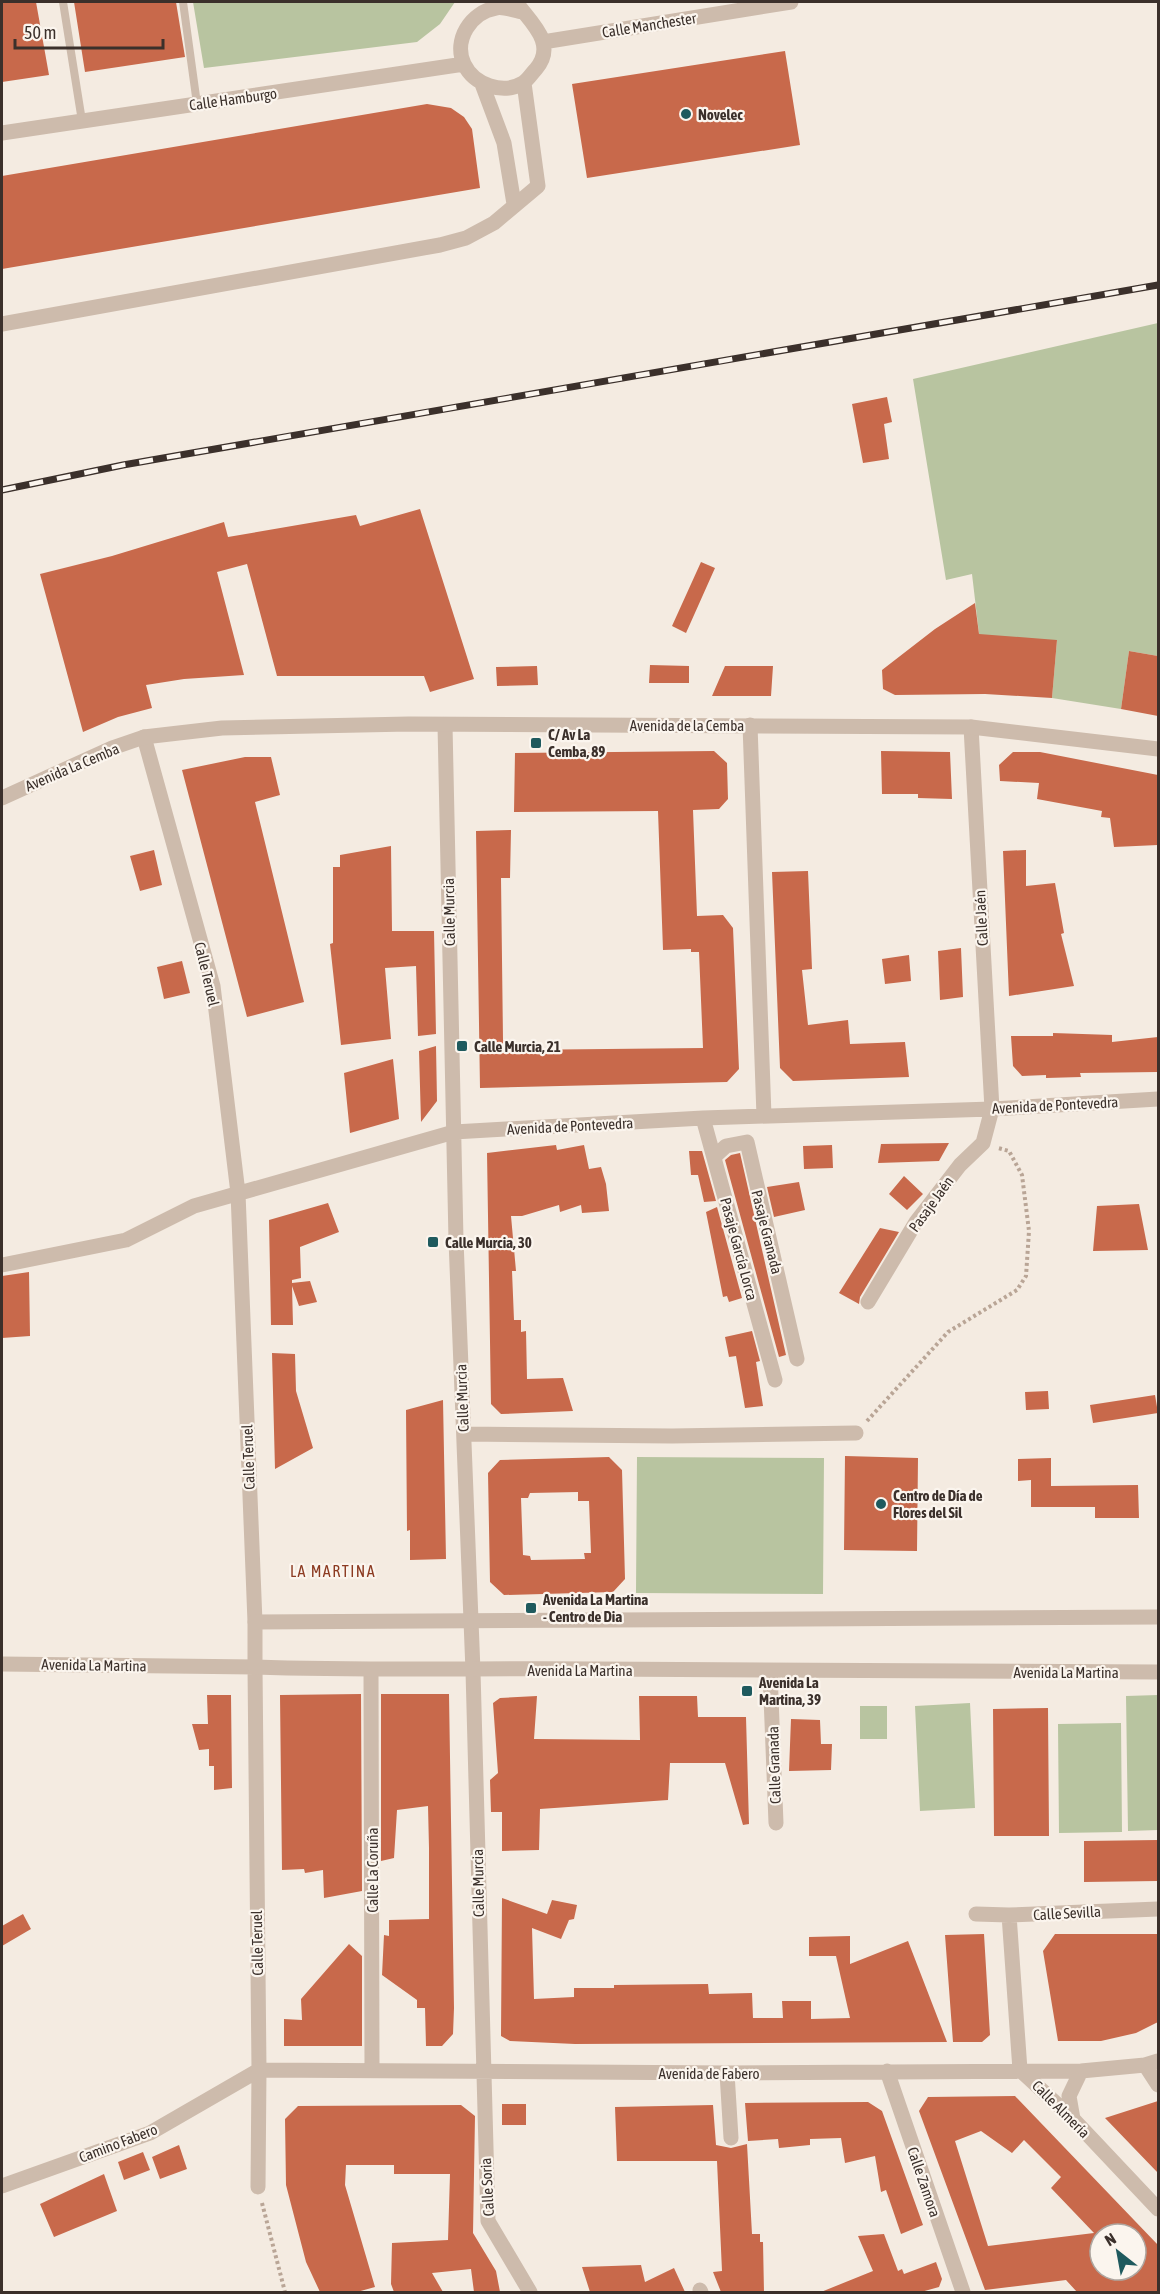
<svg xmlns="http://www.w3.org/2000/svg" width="1160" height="2294" font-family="'Asap Condensed',sans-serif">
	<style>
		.green { fill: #b8c4a0 }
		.building { fill: #c8694b; fill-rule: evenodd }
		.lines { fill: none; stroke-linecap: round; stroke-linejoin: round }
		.path { stroke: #b9a596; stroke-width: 4; stroke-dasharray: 3 3; stroke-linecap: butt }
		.service { stroke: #cdbbac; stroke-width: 8 }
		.minor { stroke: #cdbbac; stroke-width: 15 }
		.tertiary { stroke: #cdbbac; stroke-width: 15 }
		.rail-casing { stroke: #3b302b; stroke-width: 7 }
		.rail { stroke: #fbf5ee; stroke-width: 4.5; stroke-dasharray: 14; stroke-linecap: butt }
		.poi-dot { fill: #1f5a5e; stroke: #fbf5ee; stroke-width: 2 }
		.labels { text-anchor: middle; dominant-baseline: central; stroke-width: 4.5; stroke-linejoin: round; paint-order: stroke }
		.street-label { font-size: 15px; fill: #3b302b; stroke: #fbf5ee }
		.poi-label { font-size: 15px; font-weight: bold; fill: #3b302b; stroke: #fbf5ee; text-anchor: start }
		.neighbourhood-label { font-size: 16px; letter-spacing: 1.5px; fill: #8c3b22; stroke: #fbf5ee }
	</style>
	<rect width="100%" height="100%" fill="#f4ebe1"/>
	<path class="green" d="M193 2H455L440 24 417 42 204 68Z
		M1158 323V656L1129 651 1121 709 1052 698 1057 640 980 642 972 574 946 580 913 379Z
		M637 1457 824 1458 823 1594 636 1593Z
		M1158 1695V1830L1128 1831 1126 1696Z
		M970 1703 975 1808 920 1811 915 1706Z
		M860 1706H887V1739H860Z
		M1121 1723 1122 1832 1059 1833 1058 1724Z"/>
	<path class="building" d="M2 2H36L49 75 2 82Z
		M74 2H176L185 57 85 72Z
		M785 51 800 145 587 178 572 84Z
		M427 104 451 108 464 117 472 129 480 188 2 269V176Z
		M887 397 892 422 884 424 889 459 863 463 852 404Z
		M420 509 474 679 430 692 424 676H277L247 564 217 572 244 675 184 679 146 685 152 708 118 717 83 732 40 574 112 556 224 522 228 537 356 515 360 526Z
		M701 562 715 568 686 633 672 626Z
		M975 603 979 634 1057 640 1052 698 985 694 895 695 883 689 882 670 935 629Z
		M1129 651 1158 656V716L1121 709Z
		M650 665 689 666V683H649Z
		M537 666 538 685 497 686 496 667Z
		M725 666H773L771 696H712Z
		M714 751 727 763 728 799 719 809 693 810 697 916 723 915 733 928 739 1069 727 1082 480 1088 476 831 511 830 510 878H501L503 1040H511V1050L703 1048 699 952H691V949L663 950 658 811 514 812 515 753Z
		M881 751 950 752 952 799 918 798V794H882Z
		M1013 752H1040L1158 775V845L1114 847 1110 818 1101 817 1102 811 1037 799 1039 783 1000 781 999 765Z
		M245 757H271L280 795 255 802 304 1002 247 1017 182 770Z
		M391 846 392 931H434L436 1034 418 1036 416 966 385 968 391 1039 341 1045 330 944 333 943V867H340V855Z
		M154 850 162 885 140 891 130 856Z
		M1026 850V886L1055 883 1064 933 1061 934 1074 986 1009 996 1003 851Z
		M808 871 812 969 802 970 808 1025 848 1020 850 1044 905 1042 909 1077 793 1081 780 1068 772 872Z
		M961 948 963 997 940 1000 938 951Z
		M909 955 911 981 885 984 882 959Z
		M182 961 190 993 164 999 157 967Z
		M1053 1033 1112 1035V1042L1158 1037V1072L1080 1073 1081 1077 1046 1078V1075L1022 1076 1013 1066 1011 1036H1053Z
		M436 1046 437 1101 421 1122 419 1051Z
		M393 1059 399 1119 350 1133 344 1073Z
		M949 1143 939 1161 878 1163 881 1144Z
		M556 1145 557 1150 584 1145 589 1169 601 1167 606 1184 609 1211 582 1213 581 1205 560 1212 559 1205 522 1216H511L516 1271H512L514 1320H521V1332L526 1331 527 1379 563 1378 573 1411 501 1414 491 1404 487 1153Z
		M832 1145 833 1168 804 1169 803 1146Z
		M689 1151H702L716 1201 704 1202 698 1175H691Z
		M740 1153 786 1355 779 1357 725 1160 731 1155Z
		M904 1176 923 1194 907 1210 889 1194Z
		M799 1182 805 1210 774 1217 767 1187Z
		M328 1203 339 1232 300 1247 301 1278 292 1280V1283L310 1281 317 1302 299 1306 292 1286 293 1325H271L269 1220Z
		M1139 1204 1148 1250 1093 1251 1097 1206Z
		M717 1207 742 1298 729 1302 727 1296 723 1297 706 1212Z
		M880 1228 899 1232 860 1297 859 1304 839 1293Z
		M29 1272 30 1336 2 1338V1276Z
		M752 1331 760 1361 756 1362 763 1406 745 1408 736 1356 729 1357 725 1337Z
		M272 1353 295 1354 296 1391 313 1448 275 1469Z
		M1048 1391 1049 1409 1026 1410 1025 1392Z
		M1155 1395 1158 1413 1093 1423 1090 1405Z
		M443 1400 446 1559 410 1560V1530L407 1531 406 1410Z
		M845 1456 918 1458 917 1551 844 1550Z
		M609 1457 622 1470 625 1579 613 1592 504 1595 490 1582 488 1473 500 1460ZM578 1492V1501H589L591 1553H584L585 1559 531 1560 530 1556 523 1555 521 1498H528L530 1493Z
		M1051 1458V1486L1138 1485 1139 1518H1095V1507H1031V1480L1018 1481V1459Z
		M361 1694 362 1891 324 1898 323 1870 305 1873 304 1869 282 1870 280 1695Z
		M381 1694H449L454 2008 453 2034 442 2046H426L425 2008H417V2000L382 1975 384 1935 389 1936V1920L429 1919V1848L428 1806 397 1810 394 1858 381 1861Z
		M207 1695H231L232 1788 214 1790V1766H209V1749L199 1750 192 1724H208Z
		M537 1696 534 1739 640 1740 639 1696H697L698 1717H746L749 1824 743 1825 725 1763H670L668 1800 540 1809 539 1850 502 1851V1812H491L490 1780 498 1773 493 1703 500 1698Z
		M1048 1708 1049 1836H994L993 1709Z
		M791 1719 820 1720 821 1744H832L831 1770 789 1771Z
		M1158 1840V1881L1084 1882V1841Z
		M502 1898 547 1914 552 1900 577 1905 574 1919 569 1920 561 1939 532 1928 534 1999 574 1997V1988H614V1985L708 1984 709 1994 752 1993 753 2018H783L782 2001H811V2019L850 2018 836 1956H809V1937L850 1936V1964L908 1941 947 2042 575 2044 510 2041 501 2036Z
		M23 1914 31 1929 2 1946V1926Z
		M984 1934 990 2035 982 2042H953L945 1935Z
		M1055 1934H1158V2022L1136 2033 1101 2041H1058L1043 1951Z
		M349 1944 362 1956V2046H284V2019L302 2020 301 1999Z
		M1015 2096 1158 2245V2292H1077L1066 2280 985 2290 919 2111 928 2097ZM981 2131 1012 2153 1024 2140 1061 2177 1051 2188 1094 2233 988 2246 955 2141ZM1100 2234H1136V2270H1100Z
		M1158 2101V2173L1105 2118Z
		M868 2102 882 2111 923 2225 901 2234 886 2190 881 2192 875 2156 845 2163 841 2138 810 2139V2145L779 2148 778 2139 748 2141 745 2103Z
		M502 2104H526V2125H502Z
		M461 2105 475 2116 473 2233 496 2271 500 2292H474L471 2269 432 2273 443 2292H394L391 2284 392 2243 448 2240 450 2174H394V2165H346L345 2185 375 2287 357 2292H320L306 2262 286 2185 285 2119 298 2106Z
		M713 2105 716 2145 731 2148 747 2144 752 2234H760V2242H763L764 2292H721L713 2272 722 2271 717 2161H617L615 2107Z
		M179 2145 187 2169 160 2179 152 2157Z
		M143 2152 150 2170 124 2180 118 2162Z
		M104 2174 117 2211 54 2237 40 2204Z
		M884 2234 898 2271 902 2269 904 2274 936 2262 942 2279 939 2287 921 2292H821L873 2271 858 2236Z
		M641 2265 645 2282 674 2268 685 2292H590L582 2267Z"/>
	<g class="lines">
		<path class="path" d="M867 1421 948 1332 1017 1290 1026 1276 1029 1231 1022 1175 1009 1151 998 1148
			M262 2203 285 2292"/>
		<path class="service" d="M63 2 82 121
			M183 2 197 104"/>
		<path class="minor" d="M516 2C529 21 558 43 536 69 532 73 528 80 523 83 503 95 474 85 464 64 453 40 471 12 496 8 503 6 515 11 523 12
			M543 42 791 2
			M482 84 504 143 514 204
			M2 133 464 64
			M2 324 440 245 466 238 494 223 538 186 524 83
			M445 725 456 1240 473 1671 488 2221 530 2292
			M750 725 764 1116
			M144 737 213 986 238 1193 255 1622
			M703 1118 775 1380
			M714 1157 726 1146 747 1142 797 1359
			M2 1265 126 1240 194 1206 454 1132 703 1118 992 1109 1158 1099
			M868 1302 916 1222 960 1165 983 1143 992 1109 971 727
			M464 1434 672 1436 856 1433
			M2 1664 255 1667 259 2070 258 2187
			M371 1671 372 2070
			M770 1672 776 1823
			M976 1914 1009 1915 1158 1909
			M1009 1915 1020 2070 1073 2119 1158 2209
			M1145 2065 1158 2085
			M887 2071 963 2292
			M727 2073 731 2138
			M1073 2119 1069 2096 1081 2071
			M2 2186 150 2133 259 2070 727 2073 1081 2071 1145 2065 1158 2061
			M700 2290 701 2292"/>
		<path class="tertiary" d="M2 798 112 748 144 737 222 728 409 724 971 727 1158 749
			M1158 1617 255 1622V1667C369 1671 482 1668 595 1669 783 1671 971 1671 1158 1672"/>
		<defs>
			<path id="rail" d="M2 490 123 465 1158 285"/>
		</defs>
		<use href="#rail" class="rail-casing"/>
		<use href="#rail" class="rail"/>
	</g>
	<g class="poi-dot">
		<circle cx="686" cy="114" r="6"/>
		<rect x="530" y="737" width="12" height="12" rx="3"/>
		<rect x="456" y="1040" width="12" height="12" rx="3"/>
		<rect x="427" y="1236" width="12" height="12" rx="3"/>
		<circle cx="881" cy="1504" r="6"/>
		<rect x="525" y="1602" width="12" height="12" rx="3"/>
		<rect x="741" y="1685" width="12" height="12" rx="3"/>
	</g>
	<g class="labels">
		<g class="street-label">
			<text transform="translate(649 25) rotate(-9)">Calle Manchester</text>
			<text transform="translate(233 99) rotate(-8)">Calle Hamburgo</text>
			<text x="687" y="725">Avenida de la Cemba</text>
			<text transform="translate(72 767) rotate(-23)">Avenida La Cemba</text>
			<text transform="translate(449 912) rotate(-91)">Calle Murcia</text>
			<text transform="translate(981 918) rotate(-93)">Calle Jaén</text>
			<text transform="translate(207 974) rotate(77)">Calle Teruel</text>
			<text transform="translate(1055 1105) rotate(-3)">Avenida de Pontevedra</text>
			<text transform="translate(570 1126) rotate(-3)">Avenida de Pontevedra</text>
			<text transform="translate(931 1204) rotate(-54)">Pasaje Jaén</text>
			<text transform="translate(767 1232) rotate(76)">Pasaje Granada</text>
			<text transform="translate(739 1249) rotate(75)">Pasaje García Lorca</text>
			<text transform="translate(462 1398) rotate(-92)">Calle Murcia</text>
			<text transform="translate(248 1457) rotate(-92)">Calle Teruel</text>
			<text transform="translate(94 1665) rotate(1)">Avenida La Martina</text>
			<text x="580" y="1670">Avenida La Martina</text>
			<text x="1066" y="1672">Avenida La Martina</text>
			<text transform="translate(774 1765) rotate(-92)">Calle Granada</text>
			<text transform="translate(372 1870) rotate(-90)">Calle La Coruña</text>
			<text transform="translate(478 1883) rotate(-91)">Calle Murcia</text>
			<text transform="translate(1067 1913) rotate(-3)">Calle Sevilla</text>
			<text transform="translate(257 1943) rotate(-91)">Calle Teruel</text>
			<text x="709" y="2073">Avenida de Fabero</text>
			<text transform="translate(1061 2109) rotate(45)">Calle Almería</text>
			<text transform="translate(118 2143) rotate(-21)">Camino Fabero</text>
			<text transform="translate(924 2182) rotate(71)">Calle Zamora</text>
			<text transform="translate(487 2187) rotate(-93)">Calle Soria</text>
		</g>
		<g class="poi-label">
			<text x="698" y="114">Novelec</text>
			<text x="548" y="734">C/ Av La<tspan x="548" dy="17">Cemba, 89</tspan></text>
			<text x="474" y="1046">Calle Murcia, 21</text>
			<text x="445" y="1242">Calle Murcia, 30</text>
			<text x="893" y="1495">Centro de Día de<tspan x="893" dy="17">Flores del Sil</tspan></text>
			<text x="543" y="1599">Avenida La Martina<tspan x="543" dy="17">- Centro de Dia</tspan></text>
			<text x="759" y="1682">Avenida La<tspan x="759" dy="17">Martina, 39</tspan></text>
		</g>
		<g class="neighbourhood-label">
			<text x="333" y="1571">LA MARTINA</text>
		</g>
	</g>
	<rect width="1160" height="2294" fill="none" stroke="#3b302b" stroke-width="6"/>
	<g transform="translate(1118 2252) rotate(329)"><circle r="28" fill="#fbf5ee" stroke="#aea6a0" stroke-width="1.5"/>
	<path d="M0-4.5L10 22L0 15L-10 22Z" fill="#1f5a5e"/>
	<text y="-9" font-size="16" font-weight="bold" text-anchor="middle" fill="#3b302b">N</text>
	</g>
	<path d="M15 39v9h148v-9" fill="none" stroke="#3b302b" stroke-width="3"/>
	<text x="24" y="39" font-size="18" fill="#3b302b" stroke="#fbf5ee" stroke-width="4.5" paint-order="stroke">50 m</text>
</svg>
